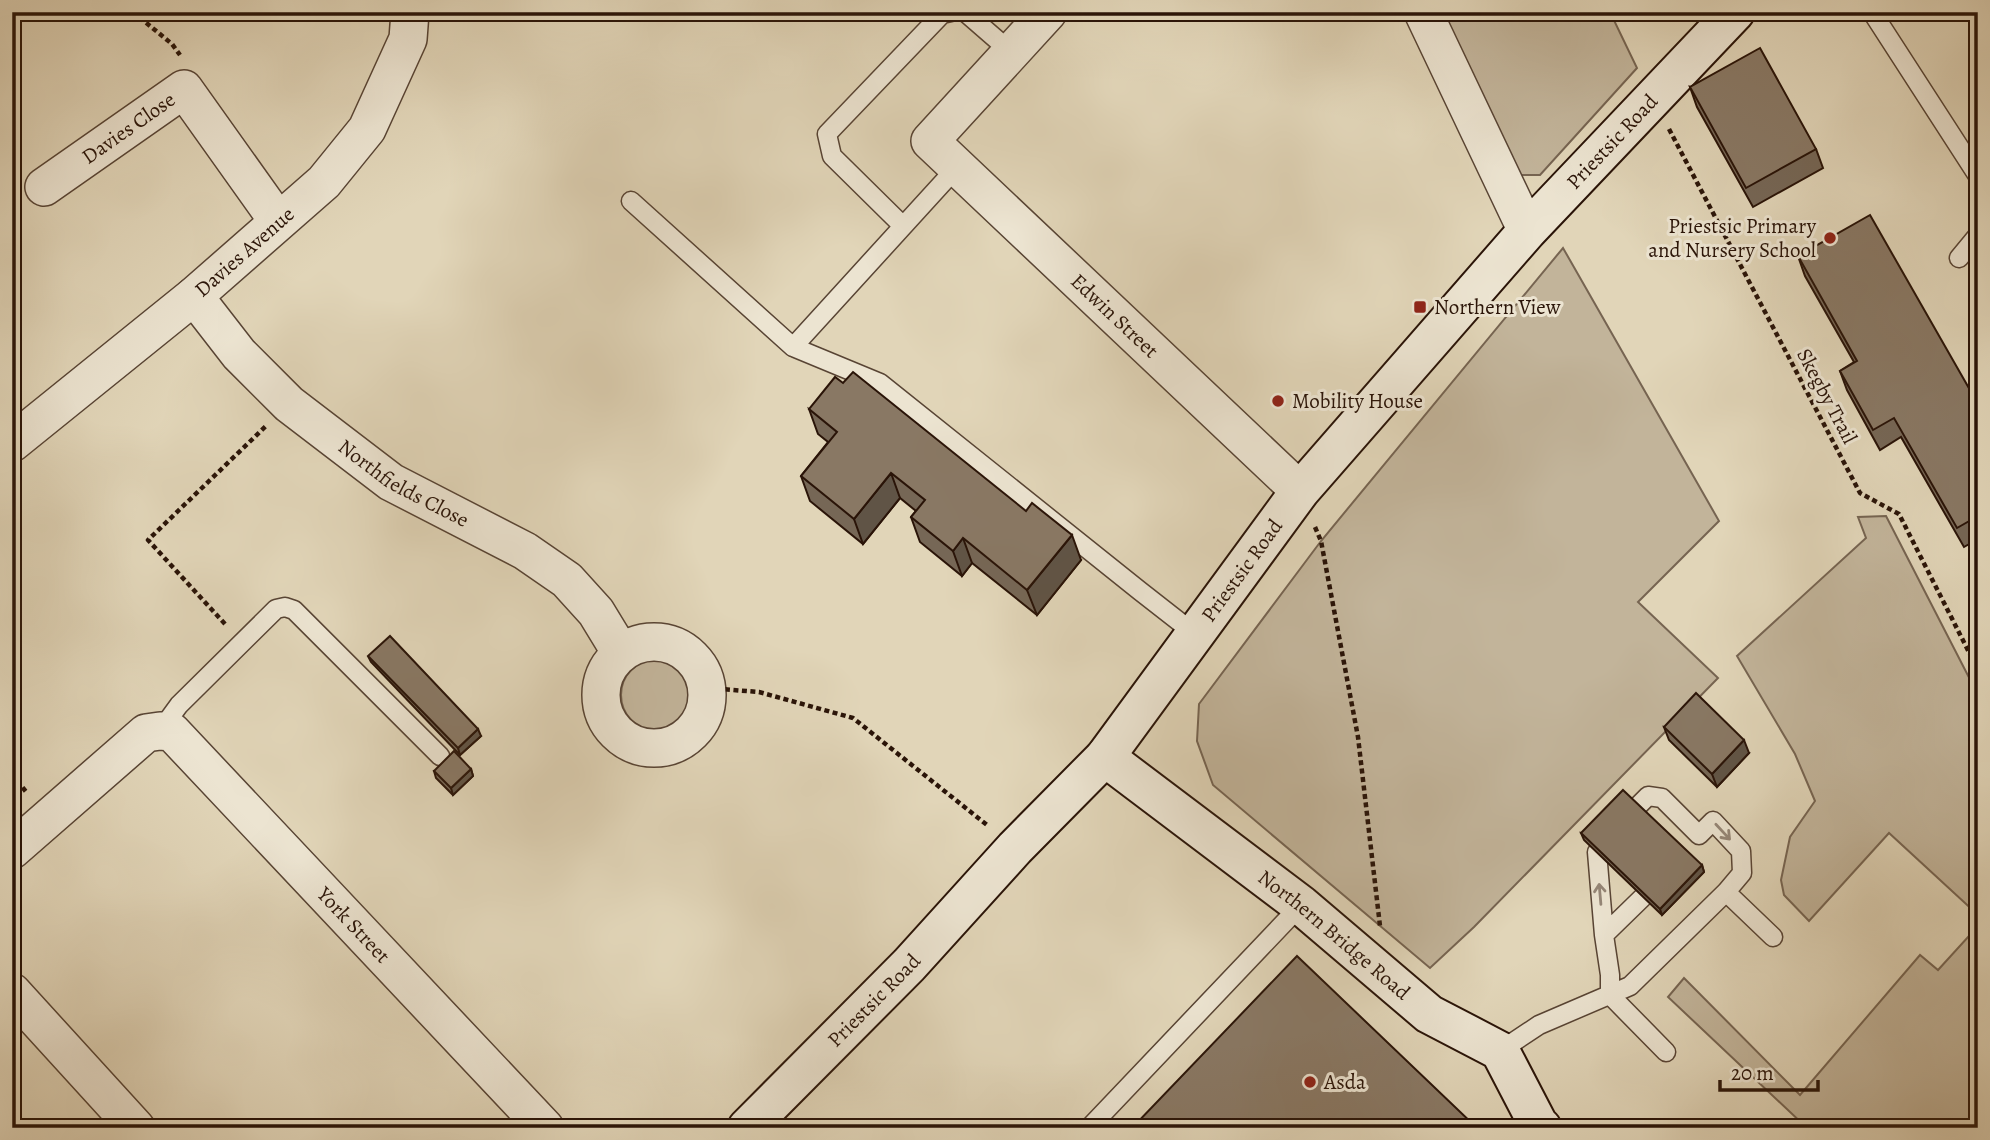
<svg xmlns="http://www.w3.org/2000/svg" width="1990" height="1140" font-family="Alegreya,serif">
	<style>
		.green { fill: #c2b49a; stroke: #766451; stroke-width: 2 }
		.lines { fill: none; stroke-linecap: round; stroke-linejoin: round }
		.lane-casing { stroke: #584434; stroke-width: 21 }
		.street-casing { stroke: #584434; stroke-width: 40 }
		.secondary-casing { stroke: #2a1408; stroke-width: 42 }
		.path { stroke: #2a1408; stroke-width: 4.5; stroke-dasharray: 5 3.5; stroke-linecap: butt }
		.lane { stroke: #ece4d1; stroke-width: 18 }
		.street { stroke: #ece4d1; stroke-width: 37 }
		.secondary { stroke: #ece4d1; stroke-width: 38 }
		.wall { fill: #766756; stroke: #2a1408; stroke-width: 2 }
		.shaded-wall { fill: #605446; stroke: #2a1408; stroke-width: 2 }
		.building { fill: #897864; stroke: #2a1408; stroke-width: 2 }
		.oneway { stroke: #958677 }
		.poi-dot { fill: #8f2418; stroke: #ece4d1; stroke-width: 2.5 }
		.labels { text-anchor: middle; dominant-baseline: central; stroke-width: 6; stroke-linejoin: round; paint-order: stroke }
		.street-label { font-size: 21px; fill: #2a1408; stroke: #ece4d1 }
		.poi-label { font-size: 21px; fill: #2a1408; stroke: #ece4d1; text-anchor: start }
	</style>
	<rect width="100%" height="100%" fill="#e1d5b8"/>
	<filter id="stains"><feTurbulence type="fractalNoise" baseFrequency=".00286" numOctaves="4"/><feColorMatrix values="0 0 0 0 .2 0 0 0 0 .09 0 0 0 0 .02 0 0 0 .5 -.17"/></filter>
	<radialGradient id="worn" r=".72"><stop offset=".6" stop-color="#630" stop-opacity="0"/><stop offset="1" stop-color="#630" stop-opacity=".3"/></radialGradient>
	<path class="green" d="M1440 12H1610L1637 68 1540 175H1520Z
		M1563 248 1719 521 1638 602 1718 678 1474 927 1430 968 1213 785 1197 741 1199 704 1321 541Z
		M1886 516 1978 695V915L1889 833 1809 921 1784 895 1781 880 1790 837 1815 801 1795 754 1737 656 1866 538 1858 517Z
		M621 695a36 36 0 1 1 72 0a36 36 0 1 1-72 0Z
		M1978 926V1128H1807L1668 997 1684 978 1800 1095 1920 955 1938 970Z"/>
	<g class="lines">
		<defs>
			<path id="lane" d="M965 12 1011 52
				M1872 12 1978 176
				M958 166 793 347 880 383 1140 591 1195 634
				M631 201 793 347
				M903 226 832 156 827 134 942 14 951 12
				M1959 258 1978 235
				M160 731 179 705 276 609 285 607 294 610 440 756
				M1597 852 1604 935
				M1726 892 1773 937
				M1643 897 1604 935 1610 975V995L1666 1052
				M1500 1051 1539 1025 1630 986 1726 892 1742 873 1741 851 1713 821 1699 835 1662 798 1648 796 1636 808
				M1089 1128 1301 905"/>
			<g id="street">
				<path id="s1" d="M1048 12 930 141 1300 491"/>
				<path d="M1423 12 1527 231"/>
				<path id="s2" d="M44 187 184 89 278 221"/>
				<path id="s3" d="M194 296 239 354 289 404 391 482 525 551 567 580 596 612 621 653"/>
				<path id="s4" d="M12 443 194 296 324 182 367 129 408 39 410 12"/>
				<circle cx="654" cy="695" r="53"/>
				<path id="s5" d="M12 850 146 733 160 731 172 732 545 1128"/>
				<path d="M12 992 136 1128"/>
			</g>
			<g id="secondary">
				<path id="s6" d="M1105 757 1301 905 1429 1014 1500 1051 1538 1124 1542 1128"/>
				<path id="s7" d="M747 1128 909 965 1015 848 1105 757 1300 491 1527 231 1735 12"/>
			</g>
		</defs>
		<use href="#lane" class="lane-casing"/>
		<use href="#street" class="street-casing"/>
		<use href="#secondary" class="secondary-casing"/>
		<path class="path" d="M133 12 172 44 180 55
			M1669 129 1860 493 1899 514 1978 670
			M1315 527 1321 541 1358 737 1380 926
			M225 624 148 540 266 426
			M708 688 759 692 853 718 987 825
			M12 774 27 793"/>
		<use href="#lane" class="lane"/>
		<use href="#street" class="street"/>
		<use href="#secondary" class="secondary"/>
	</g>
	<path class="wall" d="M1962 12H1978V26Z
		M1690 87 1816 149 1823 168 1753 207 1697 107Z
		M1798 256 1978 404V539L1964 547 1901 437 1880 450 1847 390 1840 371 1854 362 1805 276Z
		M809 409 1081 560 1037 615 972 563 962 576 920 542 911 517 916 511 900 498 863 544 810 501 801 476 828 442 818 434Z
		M368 656 481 736 460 755 371 662Z
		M1664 727 1749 753 1717 787 1669 740Z
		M471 769 473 776 453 795 436 778 434 771Z
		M1581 833 1702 865 1704 872 1662 915 1584 840Z"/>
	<path class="shaded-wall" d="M891 473 900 498 863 544 854 519Z
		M1072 535 1081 560 1037 615 1027 590Z
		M963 538 972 563 962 576 953 551Z
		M478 729 481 736 460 755 458 748Z
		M1744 740 1749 753 1717 787 1712 774Z
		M471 769 473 776 453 795 451 788Z
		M1702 865 1704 872 1662 915 1660 909Z"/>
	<path class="building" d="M1760 48 1816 149 1746 188 1690 87Z
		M1870 215 1978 404V516L1957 528 1894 418 1873 430 1840 371 1857 361 1798 256Z
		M853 372 1026 511 1032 503 1072 535 1027 590 963 538 953 551 911 517 925 500 891 473 854 519 801 476 837 432 809 409 835 377 843 383Z
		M390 636 478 729 458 748 368 656Z
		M1696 693 1744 740 1712 774 1664 727Z
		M454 751 471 769 451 788 434 771Z
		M1623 790 1702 865 1660 909 1581 833Z
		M1297 956 1477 1128H1132Z"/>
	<defs><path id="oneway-shaft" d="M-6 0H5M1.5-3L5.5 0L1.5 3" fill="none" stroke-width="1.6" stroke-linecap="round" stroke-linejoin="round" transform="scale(1.75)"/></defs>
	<g class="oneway">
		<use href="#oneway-shaft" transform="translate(1723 832) rotate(47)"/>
		<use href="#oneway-shaft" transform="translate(1600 894) rotate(-95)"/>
	</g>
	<g class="poi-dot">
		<circle cx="1830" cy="238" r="7"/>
		<rect x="1413" y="300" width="14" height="14" rx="3.5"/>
		<circle cx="1278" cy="401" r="7"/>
		<circle cx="1310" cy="1082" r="7"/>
	</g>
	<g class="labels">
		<g class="street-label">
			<text stroke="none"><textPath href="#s2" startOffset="103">Davies Close</textPath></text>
			<text stroke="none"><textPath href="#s7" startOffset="1314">Priestsic Road</textPath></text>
			<text stroke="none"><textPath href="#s4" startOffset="301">Davies Avenue</textPath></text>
			<text stroke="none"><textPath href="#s1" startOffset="429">Edwin Street</textPath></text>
			<text transform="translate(1827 396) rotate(62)">Skegby Trail</text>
			<text stroke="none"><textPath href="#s3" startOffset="284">Northfields Close</textPath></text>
			<text stroke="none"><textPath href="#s7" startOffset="747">Priestsic Road</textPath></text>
			<text stroke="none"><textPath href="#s5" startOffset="469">York Street</textPath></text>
			<text stroke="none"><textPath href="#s6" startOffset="290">Northern Bridge Road</textPath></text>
			<text stroke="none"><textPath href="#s7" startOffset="180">Priestsic Road</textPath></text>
		</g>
		<g class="poi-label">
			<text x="1816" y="226" text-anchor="end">Priestsic Primary<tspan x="1816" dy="24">and Nursery School</tspan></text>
			<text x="1434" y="307">Northern View</text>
			<text x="1292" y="401">Mobility House</text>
			<text x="1324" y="1082">Asda</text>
		</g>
	</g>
	<rect width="1990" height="1140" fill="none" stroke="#e1d5b8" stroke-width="42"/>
	<rect x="14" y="14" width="1962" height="1112" fill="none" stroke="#2a1408" stroke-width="3.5"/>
	<rect x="21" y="21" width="1948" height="1098" fill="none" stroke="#2a1408" stroke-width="2"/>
	<path d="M1720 1080v10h98v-10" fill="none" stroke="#2a1408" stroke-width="3.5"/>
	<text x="1731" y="1080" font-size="21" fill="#2a1408" stroke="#ece4d1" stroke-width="5" paint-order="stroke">20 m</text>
	<rect width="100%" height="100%" filter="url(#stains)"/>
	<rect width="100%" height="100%" fill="url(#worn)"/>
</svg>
